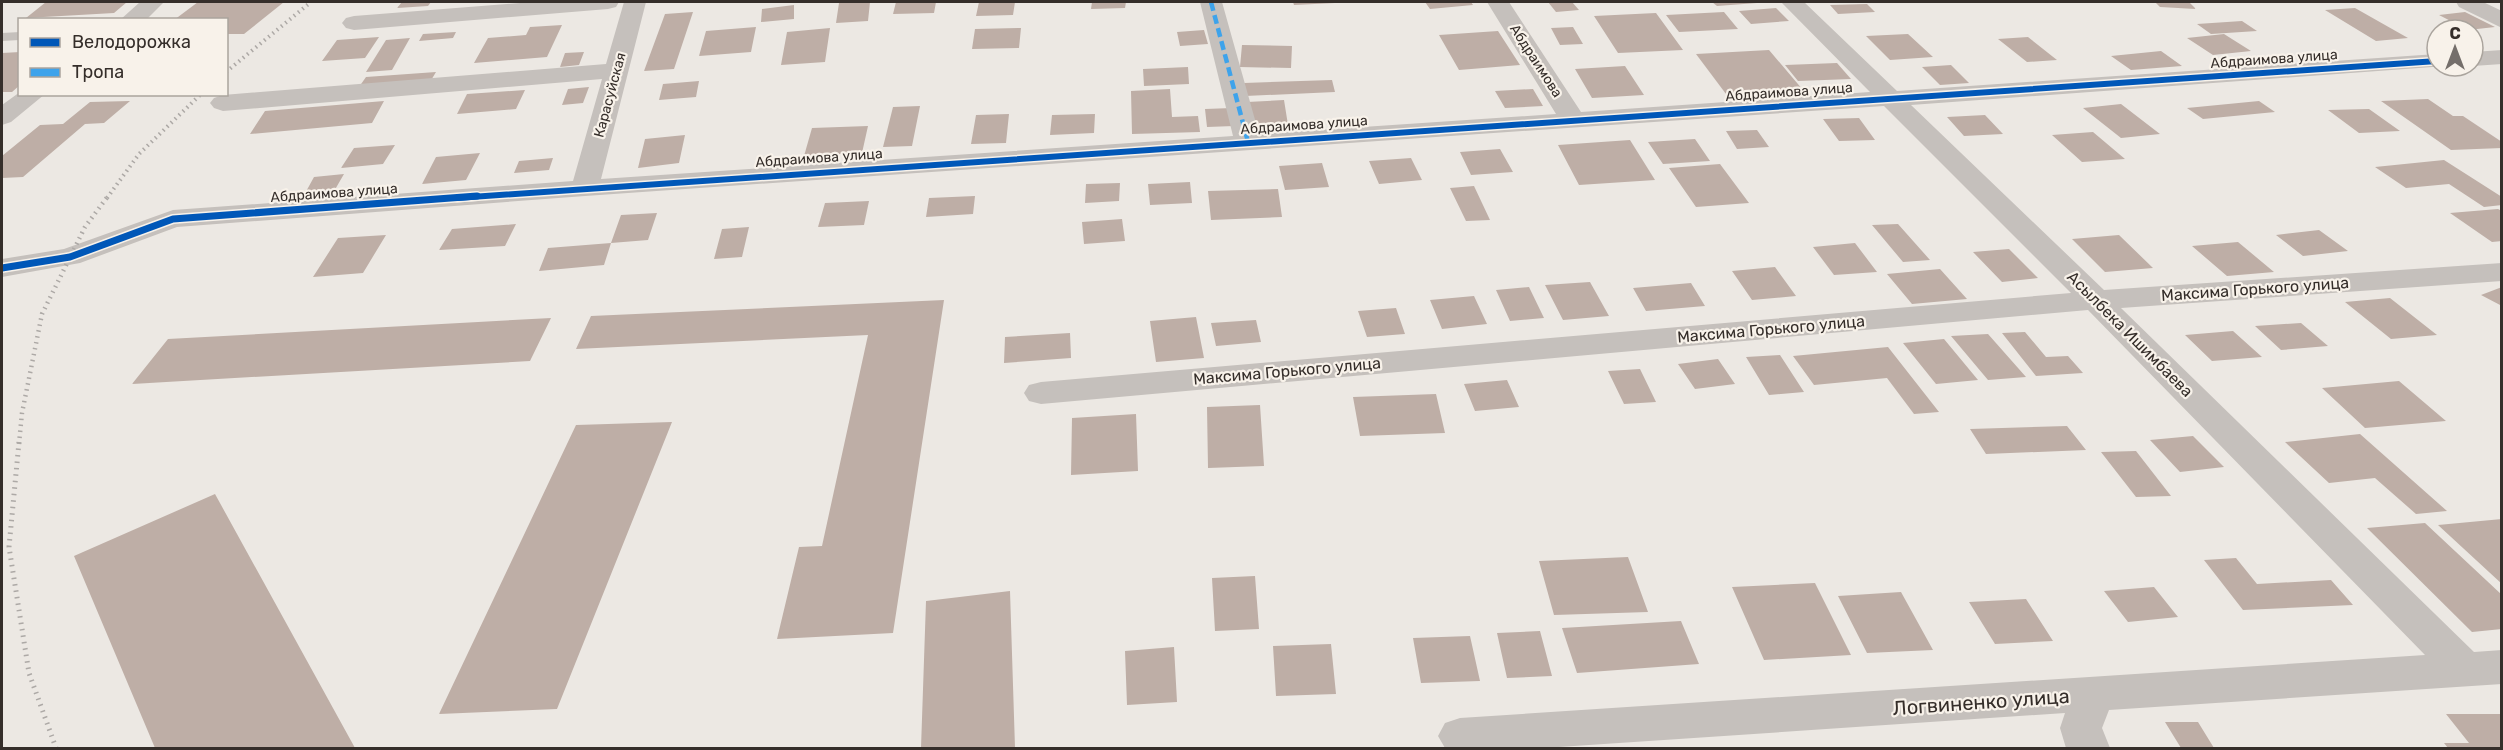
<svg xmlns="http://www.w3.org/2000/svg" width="2503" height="750" font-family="Rubik,sans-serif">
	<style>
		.building { fill: #beaea6 }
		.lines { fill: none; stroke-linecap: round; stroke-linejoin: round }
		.service { fill: #c5c0bc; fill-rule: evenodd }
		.minor { fill: #c5c0bc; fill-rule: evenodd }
		.rail-far2 { stroke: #ada9a6; stroke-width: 4; stroke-dasharray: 1.5 4; stroke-linecap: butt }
		.rail-far1 { stroke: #ada9a6; stroke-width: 4.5; stroke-dasharray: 1.5 4.5; stroke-linecap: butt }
		.rail { stroke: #ada9a6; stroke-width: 5; stroke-dasharray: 1.5 5; stroke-linecap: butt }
		.quiet { stroke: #3ea3eb; stroke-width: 4.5; stroke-dasharray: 9 4.5; stroke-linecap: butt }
		.cycleway-far1-casing { stroke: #f8f2ea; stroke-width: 9 }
		.cycleway-casing { stroke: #f8f2ea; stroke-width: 10 }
		.cycleway-far1 { stroke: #0057b8; stroke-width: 6 }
		.cycleway { stroke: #0057b8; stroke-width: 7 }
		.labels { text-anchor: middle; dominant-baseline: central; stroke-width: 4.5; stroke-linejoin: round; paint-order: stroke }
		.far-street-label { font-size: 14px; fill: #352e2a; stroke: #f8f2ea }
		.street-label { font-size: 16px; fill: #352e2a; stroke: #f8f2ea }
		.near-street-label { font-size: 20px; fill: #352e2a; stroke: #f8f2ea }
	</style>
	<rect width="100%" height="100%" fill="#ece8e3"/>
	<path class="building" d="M46 2H127L114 13 26 18Z
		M198 2H284L244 34H226V20H174Z
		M402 2H431L428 6 397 8Z
		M870 2 868 21 836 23 839 3Z
		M896 2H936L934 13 893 14Z
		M979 2H1015L1013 15 976 16Z
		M1092 2H1126L1125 8 1091 9Z
		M1293 2H1335V3L1294 5Z
		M1425 2H1471L1473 5 1430 9Z
		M1548 2H1572L1579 10 1556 12Z
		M1712 2H1757V3L1717 6Z
		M2155 2H2189L2196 9 2160 7Z
		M1867 4 1875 12 1838 14 1830 5Z
		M794 5V19L761 22 762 9Z
		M1776 8 1789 21 1751 24 1739 11Z
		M2355 8 2408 38 2376 41 2325 10Z
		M693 12 674 69 644 71 665 14Z
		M1724 12 1738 29 1679 32 1666 15Z
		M2465 12 2495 27 2468 30 2439 15Z
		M1656 13 1683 50 1618 53 1594 16Z
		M2242 21 2257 31 2211 34 2197 24Z
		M562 25 547 57 474 63 488 38 526 35 530 27Z
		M756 27 751 52 699 56 706 31Z
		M1573 27 1583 44 1560 45 1551 28Z
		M830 28 825 62 781 65 787 32Z
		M1021 28 1019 48 972 49 975 29Z
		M1204 30 1208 44 1180 46 1177 32Z
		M1498 31 1520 65 1459 70 1439 35Z
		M456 32 453 38 419 41 423 34Z
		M1908 34 1933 57 1890 60 1866 36Z
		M2224 34 2251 51 2213 55 2187 38Z
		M379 37 365 58 322 61 337 40Z
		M2028 37 2057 60 2027 62 1998 39Z
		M410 38 392 70 366 72 386 40Z
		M1242 45 1292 46 1291 68 1240 67Z
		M1769 50 1803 90 1726 94 1696 54Z
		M2161 51 2182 66 2131 70 2111 56Z
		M20 52V85L12 92H2V53Z
		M584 52 579 65 560 67 565 53Z
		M1837 63 1851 79 1798 81 1785 65Z
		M1951 65 1969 83 1940 85 1922 67Z
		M1625 66 1644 95 1592 98 1575 69Z
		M1188 67 1189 84 1144 86 1143 69Z
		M436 72 430 82 359 87 366 77Z
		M1332 80 1335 92 1245 96 1244 83Z
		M699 81 696 97 659 100 663 84Z
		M589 87 583 103 562 105 568 89Z
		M1170 89 1172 117 1198 116 1200 132 1132 134 1131 91Z
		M1533 89 1543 106 1505 108 1495 91Z
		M525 90 516 109 457 114 467 94Z
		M2428 99 2453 116H2463L2502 142V148L2451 150 2381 101Z
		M1284 100 1288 125 1250 126 1247 102Z
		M130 101 104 123 85 124 23 177 2 178V156L40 125 63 124 90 102Z
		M384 101 372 123 250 134 265 111Z
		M2259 101 2275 112 2203 119 2187 108Z
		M2121 104 2160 134 2121 138 2083 108Z
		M920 106 912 146 883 147 893 107Z
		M1232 108 1234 126 1207 127 1205 109Z
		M2369 109 2400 131 2359 133 2328 110Z
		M1009 114 1006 143 971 144 976 115Z
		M1095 114 1094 133 1050 135 1052 115Z
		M1985 115 2003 134 1964 136 1947 117Z
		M1859 118 1875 140 1839 141 1823 119Z
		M868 126 862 153 804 156 812 128Z
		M1757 130 1769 147 1737 149 1726 131Z
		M2093 132 2125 159 2082 162 2052 135Z
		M685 135 679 163 638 168 645 139Z
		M1695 139 1710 161 1663 164 1648 142Z
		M1630 140 1655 180 1579 185 1558 145Z
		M395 145 383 164 341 168 354 148Z
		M1500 149 1513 172 1471 175 1460 152Z
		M480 153 466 180 422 184 436 157Z
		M553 158 549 170 514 173 519 161Z
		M1411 158 1422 180 1379 184 1369 161Z
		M2444 160 2502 197V205L2484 207 2449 184 2406 188 2375 167Z
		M1322 163 1329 187 1285 190 1279 166Z
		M1720 164 1749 203 1696 207 1669 168Z
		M344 174 333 193 303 197 314 177Z
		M1190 182 1192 203 1150 205 1148 184Z
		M1120 183 1119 201 1085 203 1086 184Z
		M1474 186 1490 220 1466 221 1450 188Z
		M1278 189 1282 217 1211 220 1208 191Z
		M975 196 973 214 926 217 929 198Z
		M869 201 864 225 818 227 825 203Z
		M2498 209 2502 211V241L2492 242 2450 213Z
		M657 213 648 240 611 243 621 215Z
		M1122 219 1125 241 1084 244 1082 222Z
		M516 224 505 246 439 250 452 229Z
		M1898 224 1930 260 1903 262 1872 225Z
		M749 227 742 257 714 259 722 229Z
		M2319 230 2348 251 2303 256 2276 235Z
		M386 235 363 273 313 277 338 238Z
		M2119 235 2153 268 2105 272 2072 239Z
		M2238 242 2274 272 2227 276 2192 246Z
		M611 243 604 265 539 271 548 248Z
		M1855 243 1877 272 1834 275 1813 247Z
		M2009 249 2038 278 2002 282 1973 252Z
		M1775 267 1796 296 1752 300 1732 271Z
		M1940 269 1967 299 1912 304 1887 274Z
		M1590 282 1609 316 1563 320 1545 285Z
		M1691 283 1705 306 1646 311 1633 288Z
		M1529 287 1544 318 1510 321 1496 290Z
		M2502 287V306L2481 295Z
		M1474 296 1487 324 1442 329 1430 300Z
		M2390 298 2437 335 2391 339 2345 302Z
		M944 300 893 633 777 639 799 547 822 546 868 335 576 349 591 316Z
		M1396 308 1405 334 1367 337 1358 311Z
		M1196 317 1204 358 1156 362 1150 321Z
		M551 318 530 361 132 384 168 339Z
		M1256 320 1261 342 1216 346 1211 323Z
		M2301 323 2328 346 2281 350 2255 326Z
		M2233 331 2262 357 2212 361 2185 335Z
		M2025 332 2046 357 2068 356 2083 373 2036 376 2002 333Z
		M1070 333 1071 358 1004 363 1005 337Z
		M1988 334 2026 377 1988 380 1951 336Z
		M1944 339 1978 380 1936 384 1903 343Z
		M1888 347 1939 412 1914 414 1887 378 1814 385 1793 356Z
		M1780 355 1804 392 1769 395 1746 357Z
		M1718 359 1735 384 1695 389 1678 364Z
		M1640 369 1656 402 1624 404 1608 371Z
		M1507 380 1519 407 1475 411 1464 384Z
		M2399 381 2446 421 2365 428 2322 388Z
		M1436 394 1445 433 1360 436 1353 397Z
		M1260 405 1264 466 1208 468 1207 407Z
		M1136 414 1138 471 1071 475 1072 418Z
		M672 422 557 709 439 714 576 425Z
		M2067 426 2086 450 1986 454 1970 429Z
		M2360 434 2447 511 2416 514 2375 478 2329 483 2285 442Z
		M2193 436 2224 467 2180 472 2150 440Z
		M2136 451 2171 496 2136 497 2101 452Z
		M215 494 355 748H155L74 556Z
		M2502 519V584L2438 525Z
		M2425 523 2502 595V629L2472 632 2367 528Z
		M1628 557 1648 612 1554 615 1539 561Z
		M2236 558 2257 584 2331 580 2353 605 2243 610 2204 560Z
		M1255 576 1259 629 1215 631 1212 578Z
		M1815 583 1851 655 1764 660 1732 587Z
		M2154 587 2178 617 2128 622 2104 591Z
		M1010 591 1015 748H921L926 601Z
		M1901 592 1933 650 1867 653 1838 596Z
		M2026 599 2053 641 1995 644 1969 602Z
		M1681 621 1699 664 1577 673 1562 628Z
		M1540 631 1552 676 1507 678 1497 633Z
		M1470 636 1480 681 1421 683 1413 638Z
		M1331 644 1336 694 1276 696 1273 646Z
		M1174 647 1177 702 1127 705 1125 651Z
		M2446 714H2502V748H2448L2444 743H2469Z
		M2165 722H2198L2214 748H2181Z"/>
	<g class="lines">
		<path class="service" d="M20 32V40L2 41V33Z"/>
		<path class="minor" d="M140 2H164L146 20H120Z
			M532 2H619L616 7 608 9 354 30 346 28 342 23 346 18 354 16Z
			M624 2H646L601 179 1233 136 1200 2H1222L1259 134 1556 114 1487 2H1509L1581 112 1870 92 1781 2H1804L1897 91 2437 54V66H2446L1911 105 2104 290 2502 263V281L2121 308 2474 652 2502 650V684L2109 710 2102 728 2110 748H2066L2060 728 2065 713 1544 748H1445L1438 736 1445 723 1460 718 2425 655 2088 310 1041 404 1029 401 1024 393 1029 385 1041 382 2071 293 1884 106 585 196 177 227 80 263 2 277V259L64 249 173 210 573 181 602 79 223 111 214 108 210 103 214 98 223 95 606 64Z
			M2456 2H2483L2502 11V28L2459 7Z
			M2502 50V64L2473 66H2472L2473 52Z
			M20 92V94H45L11 122 2 125V105Z"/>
		<path class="rail-far2" d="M226 72 311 2
			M107 198 139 154 201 94"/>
		<path class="rail-far1" d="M19 444 22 413 42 314 85 227 108 196"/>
		<path class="rail" d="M19 442 9 547 29 673 56 748"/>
		<path class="quiet" d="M1211 2 1248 142"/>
		<defs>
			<path id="cycleway-far1" d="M457 198 2437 61"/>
			<path id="cycleway" d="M2 268 70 257 173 219 477 196"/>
		</defs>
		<use href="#cycleway-far1" class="cycleway-far1-casing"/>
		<use href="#cycleway" class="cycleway-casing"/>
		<use href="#cycleway-far1" class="cycleway-far1"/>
		<use href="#cycleway" class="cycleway"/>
	</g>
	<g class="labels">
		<g class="far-street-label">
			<text transform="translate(2274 59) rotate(-4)">Абдраимова улица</text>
			<text transform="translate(1536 61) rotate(57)">Абдраимова</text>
			<text transform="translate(1789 92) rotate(-4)">Абдраимова улица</text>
			<text transform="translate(610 95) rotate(-75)">Карасуйская</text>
			<text transform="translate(1304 125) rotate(-4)">Абдраимова улица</text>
			<text transform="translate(819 158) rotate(-4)">Абдраимова улица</text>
			<text transform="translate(334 193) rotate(-4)">Абдраимова улица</text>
		</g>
		<g class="street-label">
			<text transform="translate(2255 289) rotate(-4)">Максима Горького улица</text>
			<text transform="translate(1771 329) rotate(-5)">Максима Горького улица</text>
			<text transform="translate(2130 334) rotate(45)">Асылбека Ишимбаева</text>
			<text transform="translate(1287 371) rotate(-5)">Максима Горького улица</text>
		</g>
		<g class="near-street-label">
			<text transform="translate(1981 702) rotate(-4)">Логвиненко улица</text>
		</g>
	</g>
	<rect width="2503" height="750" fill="none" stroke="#352e2a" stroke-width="6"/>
	<rect x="18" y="18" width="210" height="78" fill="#f8f2ea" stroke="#aaa49d" stroke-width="1.5"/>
	<rect x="30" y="38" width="30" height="9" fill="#0057b8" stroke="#aaa49d" stroke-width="1.5"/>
	<text x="72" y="48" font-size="18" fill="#352e2a">Велодорожка</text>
	<rect x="30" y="68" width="30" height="9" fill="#3ea3eb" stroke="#aaa49d" stroke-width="1.5"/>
	<text x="72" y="78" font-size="18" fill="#352e2a">Тропа</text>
	<g transform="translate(2455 48)"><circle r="28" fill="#f8f2ea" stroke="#aaa49d" stroke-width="1.5"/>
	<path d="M0-4.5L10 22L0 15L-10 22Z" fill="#756f6b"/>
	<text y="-9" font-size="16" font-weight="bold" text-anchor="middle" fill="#352e2a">С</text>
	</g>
</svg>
